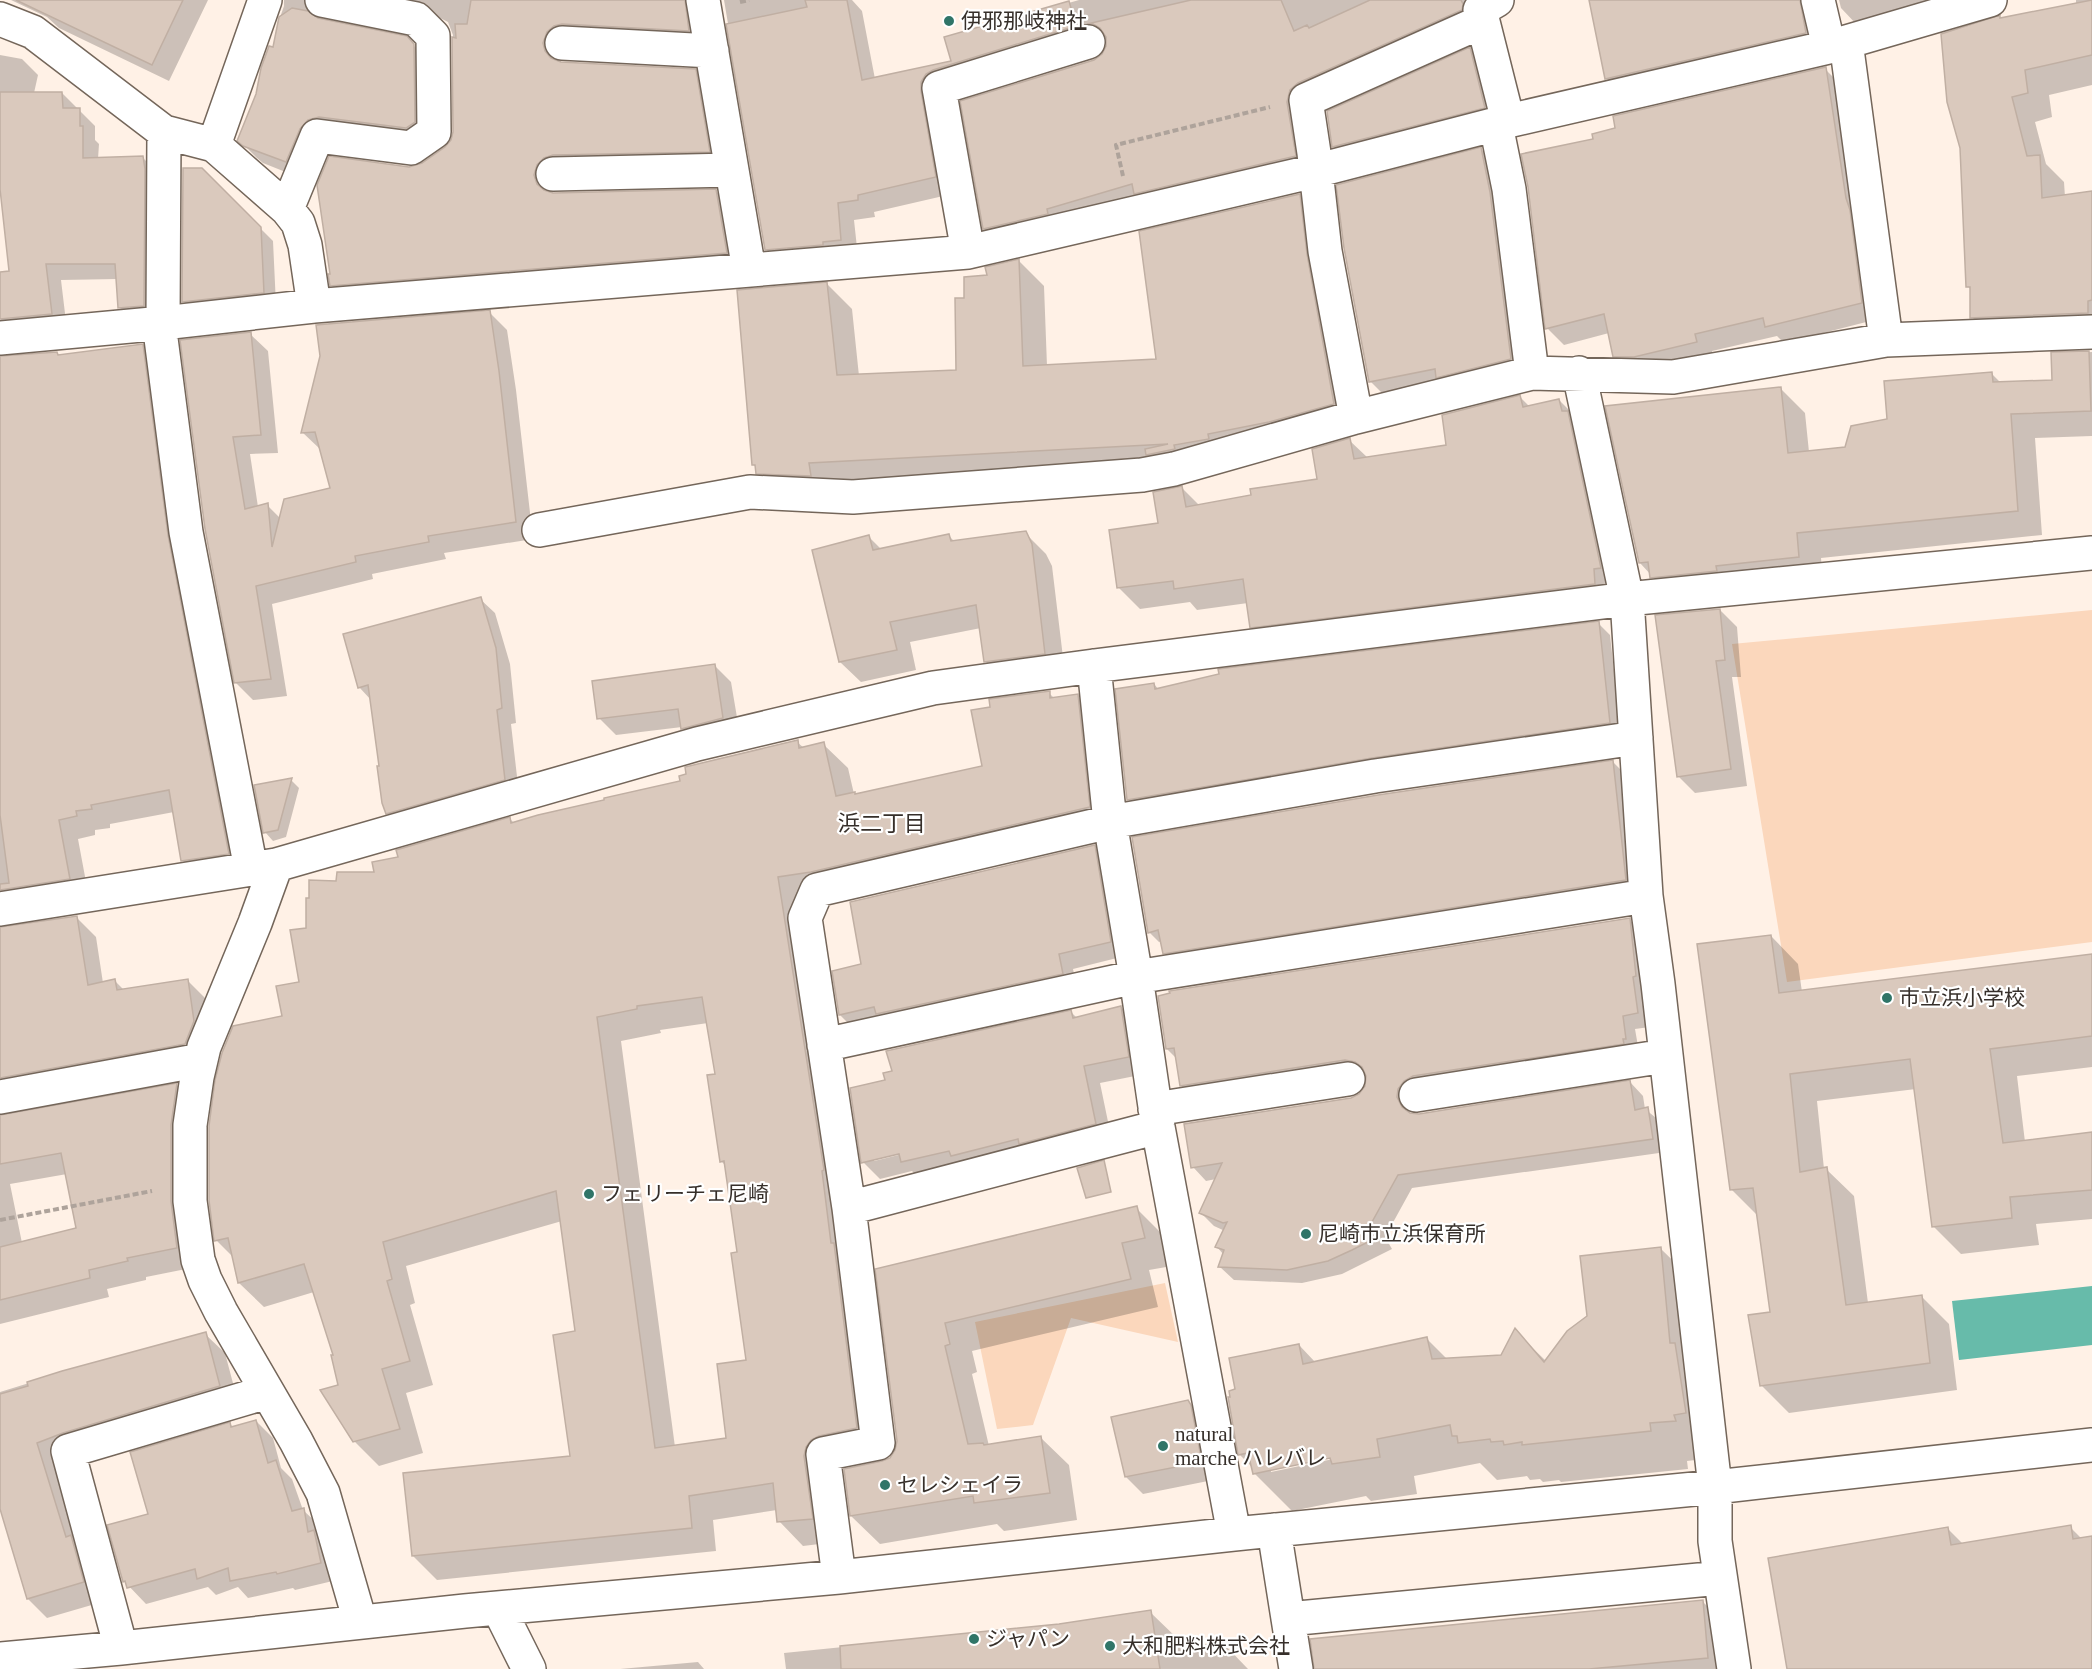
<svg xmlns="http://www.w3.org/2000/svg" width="2092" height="1669" font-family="'Times New Roman','Noto Sans JP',serif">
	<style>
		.green { fill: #fbd7bc }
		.water { fill: #67bbaa }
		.shadow { fill: #0003; fill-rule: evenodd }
		.building { fill: #dac9bd; stroke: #c0afa3; stroke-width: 1.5; fill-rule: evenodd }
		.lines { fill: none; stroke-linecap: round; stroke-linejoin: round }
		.minor-casing { stroke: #74665a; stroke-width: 36 }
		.path { stroke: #aea39b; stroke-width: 4; stroke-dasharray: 6 3; stroke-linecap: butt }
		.minor { stroke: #fff; stroke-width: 33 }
		.poi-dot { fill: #307568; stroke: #fff; stroke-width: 2 }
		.labels { text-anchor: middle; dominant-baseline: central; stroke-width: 4.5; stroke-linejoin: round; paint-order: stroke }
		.poi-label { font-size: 21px; fill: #362f2a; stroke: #fff; text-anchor: start }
		.neighbourhood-label { font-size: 22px; fill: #362f2a; stroke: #fff }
	</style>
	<rect width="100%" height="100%" fill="#fff1e6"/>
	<path class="green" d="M2092 610V942L1787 982 1732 644Z
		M1165 1283 1178 1342 1071 1318 1033 1425 997 1429 975 1322Z"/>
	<path class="water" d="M2092 1286V1345L1959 1360 1952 1301Z"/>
	<path class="shadow" d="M11 0H208L169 81 59 28 47 17Z
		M284 0H333L321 14V20L406 38 431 63 432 140 338 134 303 179 263 163 257 158 239 140 275 49 277 26 284 6Z
		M352 0H714L706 48 564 50 560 61 561 63 695 70 713 88 726 169 554 182 551 194 716 191 733 208 744 270 349 303 331 285 410 168 422 165 446 148 452 141 454 132 453 35 448 22 438 17Z
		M724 0H852L862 11 875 79 953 62 946 38 1079 0H1508L1315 100 1312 173 1002 246 984 229 1094 61 1102 56 1108 46V41H1101L951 87 952 194 874 212 875 217 854 220 858 257 783 267 766 249Z
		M1591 0H1829L1823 50 1624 96 1607 79Z
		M1839 0H1996L1858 26 1841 8Z
		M2076 0H2092V85L2049 95 2052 117 2035 122 2046 164 2064 182 2065 197 2092 193V338L1997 342 1972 317 1971 290 1968 286 1961 148 2076 4Z
		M1470 49 1478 57 1493 116 1342 155 1334 147Z
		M0 55 22 59 38 75 34 93H62L95 126V140L99 144 98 159 143 158 159 174 160 321 136 323 120 308 118 279 61 280 67 330 23 334 0 319V274L11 272 0 175Z
		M1825 69 1842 86 1878 319 1784 343 1777 336 1712 351 1713 359 1632 373 1614 356 1609 333 1564 345 1547 328 1595 140Z
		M1481 149 1498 166 1528 376 1387 398 1370 381Z
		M202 170 273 241 276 305 196 314 183 301Z
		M1299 195 1325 221 1359 429 1295 447 783 498 757 473V468L754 465 827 284 852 309 859 376 957 371 965 300 989 276 1019 261 1044 286 1047 366 1158 361Z
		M489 312 507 330 516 390 533 539 444 553 446 559 372 574 373 579 272 604 287 696 253 700 236 683 206 529 250 334 268 351 278 453 250 454 258 507 267 505 281 519 332 489 321 450 302 432Z
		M142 345 162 365 247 873 202 880 182 860 174 812 110 824V828L95 830V835L78 839 89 898 1 923V929L76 917 96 937 103 983 115 981 124 990 187 980 207 1000 213 1041 1 1110V1117L177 1085 196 1104V1267L146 1277V1280L107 1289 109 1297 0 1324V358L57 353 60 357ZM67 1174 78 1230 22 1243 10 1184Z
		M2092 352V436L2035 438 2042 535 1821 558 1823 582 1676 602 1640 563 1780 388 1805 413 1809 452 1846 448 1888 420 1991 373 2001 383 2054 382 2053 354Z
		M1520 397 1530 407 1559 400 1581 422 1622 589 1273 649 1251 627 1248 603 1197 610 1190 602 1140 609 1118 587 1160 524 1182 488 1200 506 1253 497 1318 480 1349 440 1368 458 1448 446Z
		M1025 533 1046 554 1052 566 1065 674 1006 682 985 661 981 628 910 642 916 670 861 682 840 662 869 537 882 550 949 536 955 542Z
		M480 599 495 613 510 664 516 723 511 724 519 794 401 828 387 813 371 700 359 687Z
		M1720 610 1737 627 1741 677H1732L1747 786 1695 793 1678 776Z
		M1598 623 1610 635 1621 734 1140 811 1128 799 1154 684 1159 690Z
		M714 665 731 682 740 735 699 745 682 727 616 735 599 718Z
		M1049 693 1055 699 1078 696 1102 720 1113 831 801 901 881 1452 835 1464 836 1542 803 1546 779 1521 777 1510 713 1520 716 1551 437 1580 413 1556 572 1458 577 1333 562 1221 406 1266 415 1303 410 1305 433 1385 406 1393 423 1453 379 1466 355 1442 335 1356 314 1292 264 1307 239 1283 234 1258 216 1240 284 1017 300 983 307 929 338 882 376 873 400 858 510 819 514 823 682 782 797 742 804 748 823 744 848 768 854 794 856 796 983 767ZM708 1023 717 1076 721 1161 726 1166 739 1253 748 1361 728 1439 675 1447 621 1041 661 1033 660 1030Z
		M1613 762 1623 772 1636 890 1174 963 1164 953 1162 941 1159 942 1149 932Z
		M291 780 299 788 286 837 273 841 265 832Z
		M1094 846 1109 861 1125 956 1073 969 1077 988 855 1030 840 1015 834 972 863 965Z
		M1629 919 1643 933 1650 1027 1635 1029 1639 1052 1411 1103 1410 1112 1411 1114 1419 1115 1630 1082 1643 1096 1645 1109 1661 1122 1666 1152 1412 1188 1385 1237 1392 1249 1342 1274 1302 1283 1234 1280 1220 1267 1224 1255 1217 1247 1225 1231 1214 1226 1201 1213 1216 1179 1206 1181 1193 1167 1360 1095 1367 1087 1368 1075 1360 1073 1195 1099 1181 1086 1177 1059 1167 1049Z
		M1771 936 1798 964 1802 992 2092 955V1067L2017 1076 2025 1142 2092 1133V1219L2036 1224 2039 1245 1961 1254 1933 1226 1916 1089 1817 1101 1824 1169H1826L1854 1196 1868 1303 1922 1297 1949 1324 1957 1390 1789 1413 1761 1385 1772 1313 1759 1217 1731 1189Z
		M1121 1007 1138 1024 1145 1074 1100 1083 1112 1141 919 1178 912 1171 880 1179 863 1162 886 1081 1071 1012 1078 1019ZM906 1150 907 1153 874 1161V1158Z
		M1136 1208 1164 1236 1172 1266 1149 1270 1158 1307 972 1351 977 1372 972 1374 989 1446 1040 1437 1069 1465 1077 1520 1004 1531 997 1524 880 1544 851 1516 897 1451 898 1441 877 1270Z
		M1661 1249 1699 1286 1713 1458 1687 1461 1688 1469 1561 1482 1559 1480 1543 1482 1540 1479 1530 1480 1527 1476 1497 1480 1480 1463 1414 1476 1417 1494 1371 1501 1366 1496 1292 1511 1254 1473 1253 1468 1240 1455 1237 1390 1299 1345 1316 1363 1427 1339 1448 1360 1501 1357 1515 1331 1546 1361 1588 1317ZM1337 1455 1338 1458 1271 1472V1469Z
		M205 1334 225 1353 239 1406 82 1452 102 1602 47 1618 28 1599 0 1506V1392L110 1358Z
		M1188 1401 1205 1419 1218 1479 1143 1494 1126 1477Z
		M256 1421 273 1438 281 1468 292 1479 303 1510 321 1527 337 1580 295 1590 293 1588 248 1598 238 1587 216 1595 208 1587 146 1604 124 1581 149 1515 230 1424 234 1428Z
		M2070 1527 2082 1539 2092 1537V1669H1789L1948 1529 1964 1545Z
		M1703 1602 1747 1646 1749 1669H1316Z
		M1150 1612 1179 1640 1180 1648 1222 1642 1248 1669H786L784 1653 1059 1625Z
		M698 1662 704 1669H620Z"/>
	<path class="building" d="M16 0H183L152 65Z
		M471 0H685L689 31 562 24 554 26 547 32 543 43 545 51 551 58 561 62 696 69 710 152 553 155 544 158 537 165 534 175 537 184 544 190 553 193 716 189 727 253 330 286 328 274H330L317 185 329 156 409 167 422 163 445 147 451 140 453 132 452 37 456 38 455 24H467Z
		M805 0H847L862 80 951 61 944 37 1069 1 1076 26 933 70 926 74 921 82V91L936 177 858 195V200L838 203 841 240 823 242V245L765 250 726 24 807 7Z
		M1191 0H1281L1294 31 1307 25 1309 28 1370 0H1461L1463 4 1462 10 1298 83 1290 90 1287 102 1296 156 1134 194 1132 184 1047 209 1048 214 983 229 960 101 1094 60 1102 54 1106 46V37L1100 28 1093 24H1087Z
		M1589 0H1800L1806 33 1605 79Z
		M2092 0V55L2025 70 2028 93 2012 97 2027 156 2040 155 2042 198 2092 191V300L2088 301V313L1970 318V287H1966L1960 148 1947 102 1941 34 2000 15V18Z
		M292 8 308 11 318 18 407 36 414 44 415 122 406 128 319 117 308 120 300 129 286 162 243 146 237 141 256 94 261 68 269 46 273 47 279 17Z
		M1470 47 1485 108 1332 147 1327 111Z
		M1826 67 1846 198 1850 210 1862 303 1765 327 1763 318 1695 334 1697 342 1634 357H1613L1604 314 1545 329 1528 187 1521 154 1593 139 1592 134 1615 128 1613 116Z
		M0 92H62L63 108H80V126H83V158L143 156 145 169 144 306 118 308 115 264H46L52 314 0 319V272L9 271 0 189Z
		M1481 147 1490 192 1511 359 1436 378 1435 369 1369 382 1344 248 1336 185Z
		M183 168H202L261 227 264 293 182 302Z
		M1300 194 1307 254 1334 404 1269 422 1208 434 1209 439 1174 445 1175 449 1146 455 1145 449 1168 444 809 463 811 476 756 474 755 465H752L737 290 827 282 837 375 956 370 955 298H964V277L987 275 985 267 1019 259 1023 366 1156 359 1139 231Z
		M490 310 499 371 516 522 428 536 429 542 355 556 356 562 256 586 271 679 234 683 205 529 180 340 251 332 261 435 233 437 245 509 268 503 272 547 284 499 330 488 315 432 301 433 320 356 316 325Z
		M143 344 168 535 229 854 181 861 169 790 91 805 92 809 76 811 77 816 59 820 70 879 0 890V884L9 883 0 815V356L57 352 58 355Z
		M2089 351 2091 411 2011 414 2018 511 1797 533 1799 557 1716 566 1717 571 1650 578 1648 562 1639 563 1605 406 1781 387 1788 453 1845 447 1851 426 1887 419 1884 381 1992 372 1993 382 2052 380 2051 352Z
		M1520 395 1523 407 1559 399 1562 411H1568L1601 568 1594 569 1595 584 1250 628 1243 579 1174 589 1173 581 1117 588 1109 530 1158 523 1153 492 1182 486 1186 507 1251 495 1250 489 1317 479 1312 449 1350 438 1354 459 1446 445 1442 415Z
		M1026 531 1032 544 1045 654 984 662 976 605 890 622 897 650 839 662 812 550 869 535 873 550 949 534 951 541Z
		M481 597 496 648 502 708 497 710 505 780 386 814 382 803 377 766H379L368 685 358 688 343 634Z
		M1720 609 1725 660 1716 661 1731 769 1677 777 1655 615Z
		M1599 621 1610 723 1372 758 1127 800 1115 689 1154 683 1155 689 1219 674 1218 669Z
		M715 664 723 718 681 729 678 709 597 719 592 681Z
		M1050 691V698L1078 694 1090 807 811 872 778 877 824 1170 822 1171 831 1243H834L857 1428 819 1436 811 1440 806 1447 804 1456 813 1519 777 1522 773 1483 689 1496 692 1528 412 1556 403 1473 570 1456 553 1335 575 1331 556 1191 383 1242 392 1279 387 1281 410 1361 382 1369 400 1429 353 1442 320 1390 338 1385 331 1355H333L304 1264 238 1283 228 1238 214 1241 209 1200V1126L215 1080 222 1053 233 1026 282 1016 276 986 299 982 290 930 306 928V898H309V880L336 881 337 872H374L372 862 398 857 396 850 510 817 511 823 538 815 604 800V798L680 781 679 776 686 774 685 767 798 740 799 748 824 742 836 796 855 792V794L982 766 971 710 990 707 989 699ZM702 997 715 1074 707 1075 720 1162 724 1161 737 1252 731 1253 746 1360 717 1364 726 1438 655 1448 597 1017 637 1009V1006Z
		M1613 760 1626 880 1163 954 1158 930 1148 933 1132 837 1378 795Z
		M292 778 278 830 263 833 254 785Z
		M1095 845 1111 942 1059 954 1063 974 876 1014 874 1007 839 1015 832 971 861 964 850 902Z
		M77 916 88 985 115 979 117 990 188 979 194 1021 185 1044 0 1078V927Z
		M1630 918 1636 976 1633 977 1638 1013 1623 1016 1626 1039H1623L1624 1044 1413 1076 1404 1081 1398 1089 1397 1097 1402 1107 1410 1113 1419 1114 1630 1080 1635 1110 1648 1107 1653 1139 1398 1175 1372 1222 1380 1236 1352 1250 1328 1261 1287 1270 1218 1267 1224 1250 1215 1247 1227 1222 1223 1223 1199 1213 1222 1163 1191 1168 1184 1124 1351 1098 1359 1094 1365 1086 1366 1076 1362 1067 1355 1062 1345 1060 1180 1086 1174 1048 1166 1049 1158 996 1170 993 1169 991Z
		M1771 935 1779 993 2092 954V1036L1990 1049 2003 1143 2092 1132V1190L2010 1197 2012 1218 1932 1227 1910 1059 1790 1074 1800 1172 1827 1167 1846 1305 1922 1295 1930 1363 1760 1386 1748 1315 1770 1312 1753 1188 1730 1190 1697 944Z
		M1121 1006 1129 1057 1084 1066 1096 1124 1019 1144 1018 1139 951 1156 949 1151 901 1162 899 1154 861 1163 850 1088 885 1080 883 1073 892 1071 886 1051 1071 1010 1073 1018Z
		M177 1083 171 1125V1201L177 1248 127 1258 128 1261 89 1270 90 1278 0 1300V1247L76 1228 61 1153 0 1164V1115Z
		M1104 1160 1111 1192 1086 1198 1077 1168Z
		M1137 1206 1145 1238 1122 1243 1131 1279 945 1323 950 1344 945 1346 968 1444 983 1443 984 1445 1041 1436 1050 1493 974 1503 973 1496 850 1516 844 1469 882 1461 890 1458 895 1450 897 1441 875 1269Z
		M1661 1247 1670 1343H1675L1686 1413 1674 1415 1676 1421 1650 1423 1651 1431 1522 1445V1442L1504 1445 1503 1441 1491 1442 1490 1439 1458 1443 1457 1436H1452L1450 1425 1377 1439 1380 1457 1332 1464 1330 1458 1253 1474 1248 1453 1238 1455 1228 1397H1230L1229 1391 1235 1389 1229 1358 1299 1344 1303 1364 1427 1337 1432 1359 1501 1355 1515 1328 1544 1362 1567 1331 1587 1316 1580 1256Z
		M206 1332 220 1386 63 1433 37 1443 66 1537 71 1535 84 1582 27 1599 0 1509V1394L28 1386 27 1382 62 1371Z
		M1188 1400 1191 1405 1202 1462 1125 1477 1111 1417Z
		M256 1420 268 1463 276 1460 292 1511 304 1508 308 1532 314 1530 321 1563 277 1574 276 1572 230 1581 228 1568 197 1579 195 1569 127 1588 125 1581 123 1582 107 1525 148 1514 130 1452 230 1422 231 1427Z
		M2071 1525 2073 1539 2092 1536V1669H1787L1768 1558 1948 1527 1951 1545Z
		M1703 1600 1708 1658 1589 1669H1314L1310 1639Z
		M1151 1610 1160 1669H841L840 1646 1059 1624Z"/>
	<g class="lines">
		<defs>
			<path id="minor" d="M703 0 749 270
				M1497 0 1480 10 1508 121
				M1818 0 1829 47
				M0 19 33 32 164 132 214 145 287 209 298 223 305 245 314 306
				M1846 42 1886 340
				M562 43 712 51
				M1496 125 1509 189 1532 373
				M214 145 265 0
				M553 174 732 170
				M287 209 317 136 411 148 434 132 433 36 416 19 322 0
				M968 252 939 88 1088 42
				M159 323 186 532 251 869
				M163 323 164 132
				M0 338 163 323 314 306 968 252 1315 171 1508 121 1829 47 1990 0
				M1579 373 1627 599 1646 896 1658 984 1715 1487V1541L1734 1669
				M1356 417 1325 251 1314 153 1306 100 1483 21
				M539 530 750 492 853 497 1142 475 1174 469 1356 417 1532 373 1673 377 1886 340 2092 332
				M1094 666 1110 822 1136 977 1158 1127 1234 1534
				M276 865 255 923 204 1047 197 1077 190 1125V1201L198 1260 205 1280 221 1312 296 1441 323 1493 360 1621
				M0 909 276 865 697 744 933 688 1094 666 1627 599 2092 553
				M824 1045 1136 977 1646 896
				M1416 1095 1665 1056
				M0 1097 201 1060
				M1155 1109 1348 1079
				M849 1208 1158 1127
				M1274 1530 1296 1669
				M839 1577 823 1454 878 1443 849 1208 805 918 817 890 1110 822 1375 776 1636 738
				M499 1609 529 1669
				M1288 1619 1720 1578
				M121 1648 68 1451 267 1392
				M0 1659 121 1648 465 1611 839 1577 1234 1534 1715 1487 2092 1445"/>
		</defs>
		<use href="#minor" class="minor-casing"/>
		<path class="path" d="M740 2 749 0
			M1123 176 1116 145 1270 107
			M0 1220 152 1191"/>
		<use href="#minor" class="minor"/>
	</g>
	<g class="poi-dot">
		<circle cx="949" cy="21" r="6"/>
		<circle cx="1887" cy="998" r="6"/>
		<circle cx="589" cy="1194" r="6"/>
		<circle cx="1306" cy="1234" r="6"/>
		<circle cx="1163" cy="1446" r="6"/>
		<circle cx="885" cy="1485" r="6"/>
		<circle cx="974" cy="1639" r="6"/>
		<circle cx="1110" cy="1646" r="6"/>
	</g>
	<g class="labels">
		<g class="poi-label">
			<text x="961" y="21">伊邪那岐神社</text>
			<text x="1899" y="998">市立浜小学校</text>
			<text x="601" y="1194">フェリーチェ尼崎</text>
			<text x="1318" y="1234">尼崎市立浜保育所</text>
			<text x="1175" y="1434">natural<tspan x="1175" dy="24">marche ハレバレ</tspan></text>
			<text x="897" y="1485">セレシェイラ</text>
			<text x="986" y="1639">ジャパン</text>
			<text x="1122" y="1646">大和肥料株式会社</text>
		</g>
		<g class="neighbourhood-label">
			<text x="882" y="823">浜二丁目</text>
		</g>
	</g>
</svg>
